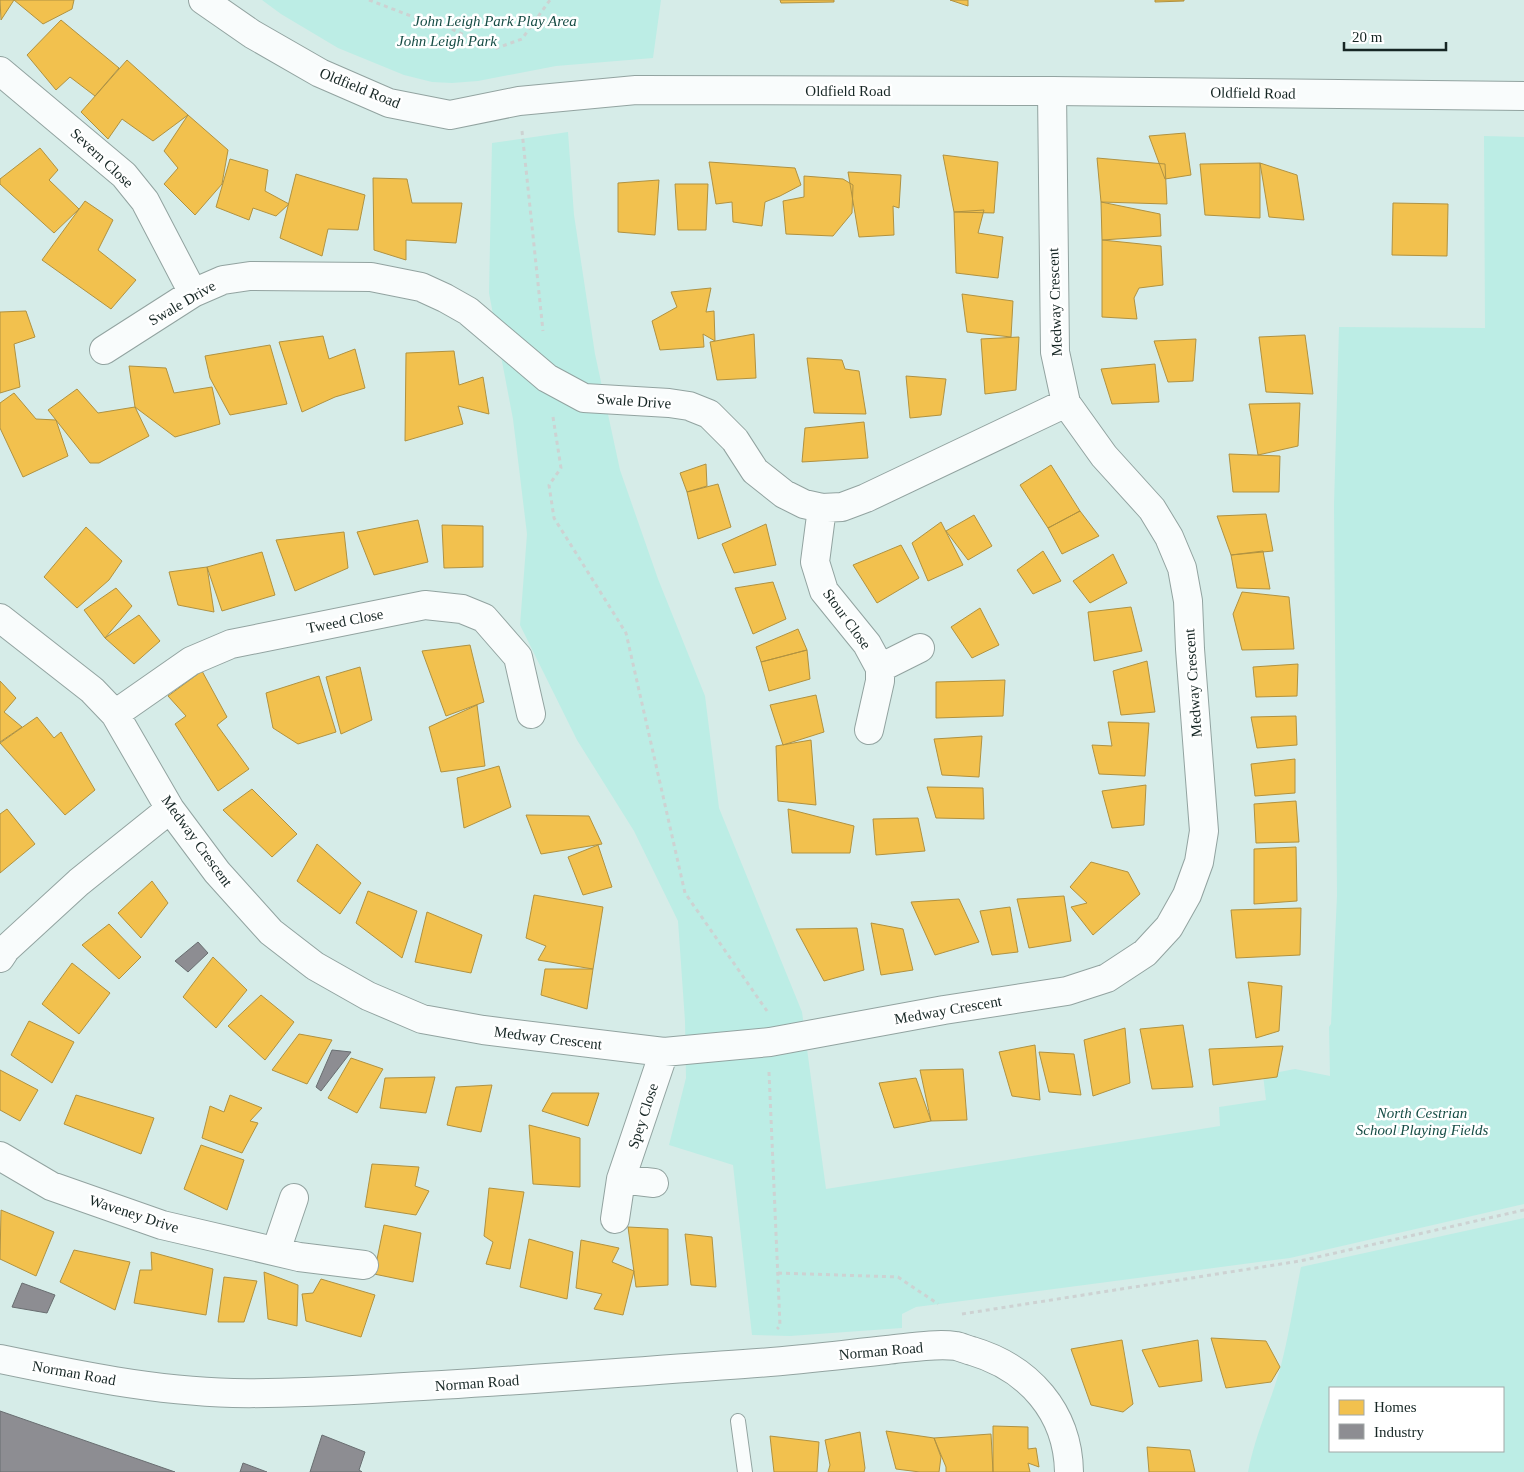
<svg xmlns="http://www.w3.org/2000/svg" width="1524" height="1472" font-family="'Times New Roman',serif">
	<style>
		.green { fill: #bcede5; fill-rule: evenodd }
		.homes { fill: #f2c14e; stroke: #b09241 }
		.industry { fill: #8d8d92; stroke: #696e71 }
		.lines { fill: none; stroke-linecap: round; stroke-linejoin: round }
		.service-casing { stroke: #92a3a0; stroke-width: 16 }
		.minor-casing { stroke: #92a3a0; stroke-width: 30 }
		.tertiary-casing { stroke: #92a3a0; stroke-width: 30 }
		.path { stroke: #cdd2d2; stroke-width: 3; stroke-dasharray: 4 4; stroke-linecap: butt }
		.service { stroke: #f9fcfc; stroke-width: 14 }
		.minor { stroke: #f9fcfc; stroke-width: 28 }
		.tertiary { stroke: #f9fcfc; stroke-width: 28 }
		.labels { text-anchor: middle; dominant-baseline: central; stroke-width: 5; stroke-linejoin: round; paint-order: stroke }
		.park-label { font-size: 15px; font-style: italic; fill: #174d46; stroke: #fff }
		.street-label { font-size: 15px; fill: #162624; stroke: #fff }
	</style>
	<rect width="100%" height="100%" fill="#d6ece8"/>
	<path class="green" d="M262 0H661L653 58 556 66 478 81 452 83 432 82 404 75 338 48 281 14Z
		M568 132 574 215 595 354 620 470 658 579 705 696 719 808 802 1012 826 1189 1220 1126 1219 1107 1266 1100 1263 1075 1295 1069 1330 1076 1329 1027 1331 1024 1337 896 1334 505 1339 327 1485 328 1484 136 1524 137V1204L1290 1258 916 1307 902 1314V1328L790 1336 752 1335 733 1165 669 1145 686 1078 685 1021 678 921 634 831 577 740 520 625 527 534 513 419 489 293 492 143Z
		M1524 1218V1472H1248C1255 1436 1270 1404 1280 1369 1289 1336 1294 1301 1301 1267ZM1330 1388H1503V1451H1330Z"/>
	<path class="homes" d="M0 0H74L72 9 43 24 14 0 1 20Z
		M780 0H834V2L781 3Z
		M950 0H968V6Z
		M1155 0H1184V1L1155 2Z
		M61 20 119 68 95 96 70 77 56 90 27 55Z
		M127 60 188 115 153 141 122 119 108 139 81 112Z
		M188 115 228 150 222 184 195 215 164 184 178 168 164 151Z
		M1185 133 1191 175 1165 179 1149 136Z
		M40 148 58 170 49 180 79 209 54 233 0 184V179Z
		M943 155 998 162 994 213 954 212Z
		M1097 158 1165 164 1167 204 1101 202Z
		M230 159 268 170 265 191 289 204 276 216 253 208 249 220 216 207Z
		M709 162 795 168 801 185 780 196 765 202 762 226 733 222 732 202 716 204Z
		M1260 163V218L1205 215 1200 164Z
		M1260 163 1297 175 1304 220 1269 217Z
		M848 172 901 175 899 208 893 206 894 235 859 237Z
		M296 174 365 195 358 230 328 229 322 256 280 238Z
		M804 176 843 179 853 185 852 213 833 236 786 234 783 201 804 197Z
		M373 178 407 179 412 203H462L456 243 406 240V260L374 250Z
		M659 180 655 235 618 232V183Z
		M675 184H708L706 230H678Z
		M85 201 113 220 98 250 136 280 111 309 42 260Z
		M1101 202 1160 214 1161 236 1102 240Z
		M1393 203 1448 204 1447 256 1392 255Z
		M984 210 978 233 1003 237 998 278 956 273 954 212Z
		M1102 240 1161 246 1163 285 1139 288 1134 298 1137 319 1102 317Z
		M711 288 706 312 714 311 715 341 703 334 704 347 660 350 652 321 677 307 671 292Z
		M962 294 1013 301 1011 337 967 332Z
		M26 311 35 337 14 344 20 387 0 393V312Z
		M754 334 756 378 717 380 710 342Z
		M1305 335 1313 394 1266 392 1259 337Z
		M323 336 329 359 355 349 365 388 335 397 302 412 279 342Z
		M1019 337 1016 390 985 394 981 339Z
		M1196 339 1193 381 1168 382 1154 341Z
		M270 345 287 404 230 415 210 378 205 356Z
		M454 351 459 385 483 377 489 414 458 406 463 424 405 441 406 353Z
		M807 358 842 360 845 369 859 371 866 414 814 413Z
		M1155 364 1159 402 1112 404 1101 369Z
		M129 366 166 368 174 393 212 387 220 424 175 437 135 407Z
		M906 376 946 379 941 415 910 418Z
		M77 389 98 413 135 407 149 436 99 463H90L48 410Z
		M14 393 36 419 56 420 68 456 23 477 0 428V403Z
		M1300 403 1298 446 1258 455 1249 404Z
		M864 422 868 458 802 462 805 428Z
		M1229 454 1280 456 1279 492H1233Z
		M706 464 707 486 687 492 680 473Z
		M1051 465 1080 511 1048 528 1020 485Z
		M718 484 731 527 698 539 687 492Z
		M1080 511 1099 536 1062 554 1048 528Z
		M1266 514 1273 551 1231 555 1217 516Z
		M974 515 992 546 968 560 946 531Z
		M418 520 428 562 374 575 357 532Z
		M941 522 963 565 928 581 912 543Z
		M766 524 776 565 734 573 722 544Z
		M442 525 483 526V567L444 568Z
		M86 527 122 561 109 580 77 608 44 577Z
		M344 532 348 568 295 591 276 540Z
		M901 545 919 578 877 603 853 565Z
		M1043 551 1061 581 1033 594 1017 570Z
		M1263 551 1270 589 1237 588 1231 555Z
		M262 552 275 595 222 611 207 567Z
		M1113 554 1127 583 1090 603 1073 581Z
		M207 567 214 612 178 605 169 572Z
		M773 582 786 619 753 634 735 588Z
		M116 588 132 606 105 638 84 610Z
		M1242 592 1289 597 1294 649 1242 650 1233 614Z
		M1131 607 1142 651 1094 661 1088 612Z
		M980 608 999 645 972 658 951 627Z
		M139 615 160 641 134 664 105 638Z
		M798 629 807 650 761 662 756 647Z
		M470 645 484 702 446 716 422 651Z
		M807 650 810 679 769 691 761 662Z
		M1147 661 1155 712 1121 715 1113 671Z
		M1298 664 1297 696 1256 697 1253 667Z
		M360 667 372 720 341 734 326 677Z
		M202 671 227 717 217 725 249 769 218 791 175 724 186 716 168 696Z
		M319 676 336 732 298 744 273 728 266 693Z
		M1005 680 1003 716 936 718V682Z
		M0 681 16 698 4 712 22 727 0 742Z
		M816 695 824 732 783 745 770 705Z
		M477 705 485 766 441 772 429 727Z
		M1296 716 1297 745 1257 748 1251 717Z
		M37 717 54 738 61 732 95 790 65 815 0 743Z
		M1108 722 1149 723 1145 776 1099 774 1092 745 1112 746Z
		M982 736 979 777 942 775 934 739Z
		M811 740 816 805 778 801 776 746Z
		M1295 759V793L1255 796 1251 764Z
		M499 766 511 807 464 828 457 778Z
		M1146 785 1144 825 1112 828 1102 791Z
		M927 787 983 788 984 819 936 818Z
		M252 789 297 834 272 857 223 810Z
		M1296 801 1299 842 1256 843 1254 804Z
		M7 809 35 844 0 873V814Z
		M788 809 854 826 850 853H792Z
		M526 815 589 816 602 844 541 854Z
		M918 818 925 851 876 855 873 819Z
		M317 844 361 883 340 914 297 881Z
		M598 845 612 887 583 895 568 857Z
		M1296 847 1297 901 1254 904V849Z
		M1091 862 1128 872 1140 894 1093 935 1071 907 1087 903 1070 887Z
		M152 881 168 903 141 938 118 913Z
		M368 891 417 911 402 958 356 923Z
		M534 895 603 907 593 969 538 960 546 946 526 938Z
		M1064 896 1071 941 1029 948 1017 899Z
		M959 899 979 942 935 955 911 902Z
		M1010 907 1018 952 992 955 980 911Z
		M1301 908 1300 955 1236 958 1231 910Z
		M427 912 482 935 471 973 415 962Z
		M871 923 903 929 913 970 881 975Z
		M109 924 141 957 119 979 82 945Z
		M857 928 864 970 824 981 796 929Z
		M213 957 247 990 216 1028 183 997Z
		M72 963 110 993 79 1034 42 1004Z
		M545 969H593L587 1009 541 995Z
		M1248 982 1282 986 1279 1031 1256 1038Z
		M261 995 294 1022 265 1060 228 1026Z
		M29 1021 74 1042 52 1083 11 1055Z
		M1183 1025 1193 1087 1152 1089 1140 1029Z
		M1125 1028 1130 1083 1093 1096 1084 1040Z
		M299 1034 332 1040 307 1084 272 1070Z
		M1035 1045 1040 1100 1012 1096 999 1052Z
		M1283 1046 1277 1077 1213 1085 1209 1049Z
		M1039 1052 1074 1054 1081 1095 1049 1092Z
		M351 1058 383 1069 357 1113 328 1098Z
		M963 1069 967 1120 931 1121 920 1070Z
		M0 1070 38 1090 20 1121 0 1110Z
		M435 1077 426 1113 380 1108 385 1078Z
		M916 1078 931 1121 894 1128 879 1083Z
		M492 1085 481 1132 447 1125 456 1087Z
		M552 1093H599L588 1126 542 1111Z
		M76 1095 154 1118 141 1154 64 1124Z
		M230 1095 262 1108 250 1121 258 1123 242 1153 202 1138 210 1106 224 1112Z
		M529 1125 580 1138V1187L533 1184Z
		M201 1145 244 1160 227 1210 184 1189Z
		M372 1164 419 1167 415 1186 429 1191 416 1215 365 1207Z
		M489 1188 524 1192 510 1269 486 1264 493 1242 484 1236Z
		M1 1210 54 1232 36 1276 0 1259Z
		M384 1225 421 1233 413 1282 374 1274Z
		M628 1227 668 1229V1285L636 1287Z
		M685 1234 712 1237 716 1287 691 1285Z
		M529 1239 573 1252 567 1299 520 1287Z
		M581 1240 619 1248 612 1262 634 1271 623 1315 594 1309 602 1294 576 1288Z
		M74 1250 130 1262 115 1310 60 1282Z
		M151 1252 213 1269 206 1315 134 1303 140 1270H152Z
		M264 1272 298 1285 297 1326 268 1319Z
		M224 1277 257 1281 244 1322H218Z
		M321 1279 375 1295 361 1337 306 1321 302 1294 313 1293Z
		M1211 1338 1266 1341 1280 1367 1271 1382 1226 1388Z
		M1122 1340 1133 1404 1123 1412 1091 1405 1071 1349Z
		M1198 1340 1202 1381 1159 1387 1142 1350Z
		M993 1426 1028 1427V1449L1036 1448 1039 1467 1028 1463 1030 1472H993Z
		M886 1431 934 1438 941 1457 939 1472H920L896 1469Z
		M860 1432 865 1468 864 1472H828L830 1465 825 1440Z
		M991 1434 993 1472H946V1467L934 1438Z
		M770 1436 819 1442 817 1472H774Z
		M1147 1447 1190 1450 1195 1472H1149Z"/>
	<path class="industry" d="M198 942 208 953 188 972 175 961Z
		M332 1050 351 1052 321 1091 316 1087Z
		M22 1283 55 1295 47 1313 12 1307Z
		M0 1411 175 1472H0Z
		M322 1435 365 1452 359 1470 362 1472H310Z
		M243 1463 267 1472H240Z"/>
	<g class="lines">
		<defs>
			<path id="service" d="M738 1421 745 1472"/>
			<path id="minor" d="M0 71 124 175 145 201 193 293
				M104 350 193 293 223 280 250 276 371 277 421 287 445 298 468 311 547 378 584 398 669 403 689 406 709 414 735 440 755 471 784 494 804 504 822 508 842 507 866 498 1066 403
				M822 508 815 562 824 591 867 644 880 668V681L869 730
				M0 618 92 690 115 714 170 809 217 872 271 932 315 966 368 996 422 1019 483 1030 664 1052 770 1042 944 1010 1067 991 1107 978 1145 953 1169 927 1187 895 1199 862 1204 831 1190 649 1188 601 1182 568 1169 537 1152 509 1104 456 1066 403 1055 352 1052 91
				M880 668 920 648
				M115 714 191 661 231 644 425 605 462 609 484 618 518 657 531 714
				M0 958 6 949 79 882 170 809
				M0 1156 51 1186 162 1225 299 1257 364 1265
				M621 1179 654 1183
				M615 1219 621 1179 664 1052
				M276 1251 294 1198
				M0 1359C77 1375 154 1391 233 1393 285 1394 337 1391 388 1388 507 1382 625 1372 744 1364 792 1361 839 1355 887 1350 908 1348 935 1343 956 1346 961 1347 967 1350 972 1351 1029 1368 1068 1412 1069 1472"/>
			<path id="tertiary" d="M203 0 252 34 320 73 389 103 450 115 519 101 636 90 1052 91 1524 96"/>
		</defs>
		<use href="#service" class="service-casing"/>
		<use href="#minor" class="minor-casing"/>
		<use href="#tertiary" class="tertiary-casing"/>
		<path class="path" d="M369 0 411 16 445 26 494 49 522 39 550 0
			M522 131 543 331
			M553 417 561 468 549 485 554 518 626 633 685 893 767 1011
			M769 1072 780 1326 777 1329
			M778 1273 898 1277 938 1304
			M962 1314 1300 1261 1524 1210"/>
		<use href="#service" class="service"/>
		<use href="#minor" class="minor"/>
		<use href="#tertiary" class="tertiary"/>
	</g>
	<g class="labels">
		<g class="park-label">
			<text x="495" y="21">John Leigh Park Play Area</text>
			<text x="447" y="41">John Leigh Park</text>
			<text x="1422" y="1113">North Cestrian<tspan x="1422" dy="17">School Playing Fields</tspan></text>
		</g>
		<g class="street-label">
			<text transform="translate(360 88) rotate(22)">Oldfield Road</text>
			<text x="848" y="91">Oldfield Road</text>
			<text transform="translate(1253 93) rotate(1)">Oldfield Road</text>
			<text transform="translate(102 158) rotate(43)">Severn Close</text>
			<text transform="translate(1055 302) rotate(-92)">Medway Crescent</text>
			<text transform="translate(182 303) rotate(-30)">Swale Drive</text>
			<text transform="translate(634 401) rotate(4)">Swale Drive</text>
			<text transform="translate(847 619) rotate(54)">Stour Close</text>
			<text transform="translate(345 621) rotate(-11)">Tweed Close</text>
			<text transform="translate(1193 683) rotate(-94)">Medway Crescent</text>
			<text transform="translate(197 841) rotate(54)">Medway Crescent</text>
			<text transform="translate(948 1010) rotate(-10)">Medway Crescent</text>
			<text transform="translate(548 1038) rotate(7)">Medway Crescent</text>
			<text transform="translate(643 1116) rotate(-72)">Spey Close</text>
			<text transform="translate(134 1214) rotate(18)">Waveney Drive</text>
			<text transform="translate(881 1351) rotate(-5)">Norman Road</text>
			<text transform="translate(74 1373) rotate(10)">Norman Road</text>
			<text transform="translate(477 1383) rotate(-4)">Norman Road</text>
		</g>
	</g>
	<rect x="1329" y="1387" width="175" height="65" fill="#ffffff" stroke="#a2a8a7"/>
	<rect x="1339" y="1400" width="25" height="15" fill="#f2c14e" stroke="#a2a8a7"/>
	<text x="1374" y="1412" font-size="15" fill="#162624">Homes</text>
	<rect x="1339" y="1424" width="25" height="15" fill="#8d8d92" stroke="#a2a8a7"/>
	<text x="1374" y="1437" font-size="15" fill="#162624">Industry</text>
	<path d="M1344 42v8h102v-8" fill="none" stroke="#162624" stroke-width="2.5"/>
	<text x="1352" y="42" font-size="15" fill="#162624" stroke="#ffffff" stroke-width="4" paint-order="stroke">20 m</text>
</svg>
